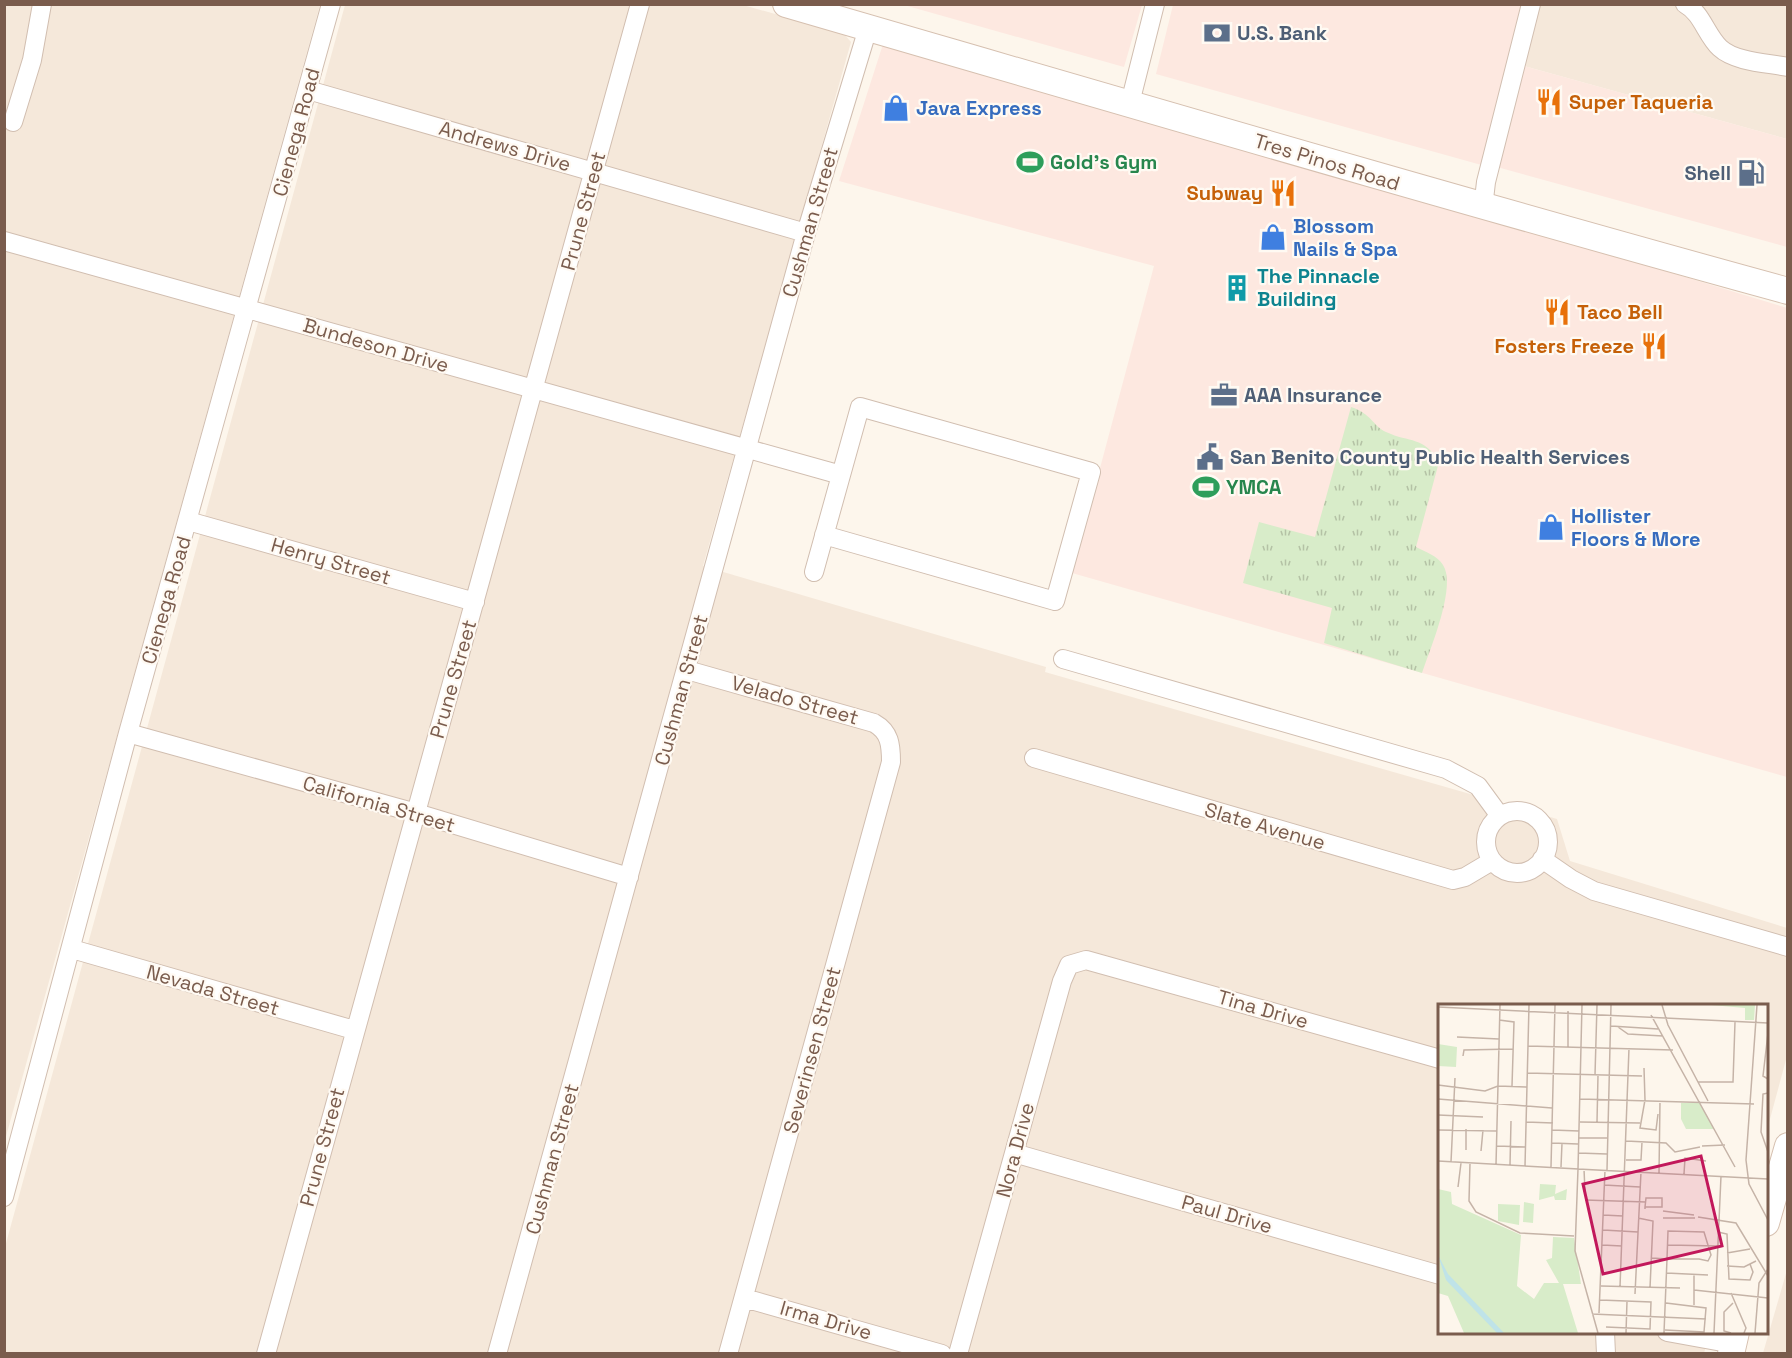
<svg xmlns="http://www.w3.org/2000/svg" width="1792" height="1358" font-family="'Space Grotesk',sans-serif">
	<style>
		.residential { fill: #f5e8da }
		.commercial { fill: #fde8e0 }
		.grass { fill: url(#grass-tufts) }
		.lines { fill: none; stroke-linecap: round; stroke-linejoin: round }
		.street-casing { stroke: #d1beb0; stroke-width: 20 }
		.secondary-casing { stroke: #d6c0b0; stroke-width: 28 }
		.street { stroke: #fff; stroke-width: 18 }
		.secondary { stroke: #fff; stroke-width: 26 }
		.labels { text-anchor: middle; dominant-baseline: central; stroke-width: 4.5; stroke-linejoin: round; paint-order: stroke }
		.service-label { font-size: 20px; font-weight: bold; fill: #4e5e75; stroke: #fffaf3; text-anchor: start }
		.food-label { font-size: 20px; font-weight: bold; fill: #c56008; stroke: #fffaf3; text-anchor: start }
		.shop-label { font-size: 20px; font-weight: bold; fill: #366cbe; stroke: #fffaf3; text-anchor: start }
		.street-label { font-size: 20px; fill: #7a5c4d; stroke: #fffaf3 }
		.leisure-label { font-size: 20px; font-weight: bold; fill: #27864d; stroke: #fffaf3; text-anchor: start }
		.culture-label { font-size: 20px; font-weight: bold; fill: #0d838f; stroke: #fffaf3; text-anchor: start }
		.inset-road { fill: none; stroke: #c5b3a7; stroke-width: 1.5 }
		.view { fill: #c2185b; fill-opacity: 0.15; stroke: #c2185b; stroke-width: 3 }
		.inset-edge { fill: none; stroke: #7a5c4d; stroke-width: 3 }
	</style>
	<defs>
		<pattern id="grass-tufts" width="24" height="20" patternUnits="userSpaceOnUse" patternTransform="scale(1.5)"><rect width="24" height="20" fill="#d8ecc9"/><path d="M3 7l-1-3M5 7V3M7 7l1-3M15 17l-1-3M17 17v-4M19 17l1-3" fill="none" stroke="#b4c2a5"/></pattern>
	</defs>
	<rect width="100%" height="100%" fill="#fdf6ec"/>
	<path class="residential" d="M5 5H320L5 1140Z
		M345 5H743L843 33 851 42 703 566 1046 667 1045 672 1557 819 1570 861 1787 928V1056L1767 1130 1766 1006H1440V1332L1710 1333 1704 1353H4L5 1247Z
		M1540 5H1787V139L1524 66Z
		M1787 1270V1353H1763Z"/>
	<path class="commercial" d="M904 5H1142L1124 67Z
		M1173 5H1527L1485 166 1156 74Z
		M884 41 1191 127 1787 308V777L1072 573 1154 266 839 181Z
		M1524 66 1787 139V247L1497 167Z"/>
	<path class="grass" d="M1351 407C1372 414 1372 425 1386 432 1410 443 1424 436 1439 462L1416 547C1425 552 1437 555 1443 565 1457 586 1430 649 1422 673L1324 643 1332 608 1243 583 1259 522 1315 537Z"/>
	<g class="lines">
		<defs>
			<path id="street" d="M1685 4C1702 13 1706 35 1720 48 1735 62 1768 63 1788 67
				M308 90 806 233
				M1130 103 1155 4
				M13 122 32 60 42 4
				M1483 208 1486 182 1531 4
				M4 241 841 475
				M188 521 475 602
				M814 572 860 407 1091 472 1055 601 824 535
				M1063 659 1446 769 1478 786 1500 816
				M687 670 874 723C890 732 891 745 891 762L728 1354
				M128 733 416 813 629 877
				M1034 758 1453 880 1465 877 1492 861
				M1486 842a31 31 0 1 1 62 0a31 31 0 1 1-62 0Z
				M1542 859 1571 879 1594 891 1788 947
				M72 949 354 1030
				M1014 1153 1440 1275
				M4 1197 128 733 331 4
				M744 1298 942 1354
				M1605 1332 1606 1354
				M1667 1332 1733 1344
				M266 1354 640 4
				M497 1354 806 233 868 28
				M958 1354 1062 981 1069 965 1086 960 1440 1059"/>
			<path id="secondary" d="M786 4C1120 101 1453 199 1788 291
				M1766 1223 1788 1146
				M1731 1354 1736 1332"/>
		</defs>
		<use href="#street" class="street-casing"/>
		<use href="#secondary" class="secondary-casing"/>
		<use href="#street" class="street"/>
		<use href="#secondary" class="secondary"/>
	</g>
	<defs>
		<symbol id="bank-bare" viewBox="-9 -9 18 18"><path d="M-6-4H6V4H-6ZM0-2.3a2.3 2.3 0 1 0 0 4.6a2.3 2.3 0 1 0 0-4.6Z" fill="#5c6f8a" stroke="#fffaf3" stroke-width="2.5" paint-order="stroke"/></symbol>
		<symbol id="restaurant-bare" viewBox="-9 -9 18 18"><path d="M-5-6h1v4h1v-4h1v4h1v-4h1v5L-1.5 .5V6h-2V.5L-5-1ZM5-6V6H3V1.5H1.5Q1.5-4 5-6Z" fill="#e8710a" stroke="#fffaf3" stroke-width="2.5" paint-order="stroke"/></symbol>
		<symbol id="shop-bare" viewBox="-9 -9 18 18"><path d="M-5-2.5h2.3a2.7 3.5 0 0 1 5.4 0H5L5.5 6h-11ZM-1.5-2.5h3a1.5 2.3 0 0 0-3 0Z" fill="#3f7fe0" stroke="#fffaf3" stroke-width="2.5" paint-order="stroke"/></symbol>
		<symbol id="stadium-bare" viewBox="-9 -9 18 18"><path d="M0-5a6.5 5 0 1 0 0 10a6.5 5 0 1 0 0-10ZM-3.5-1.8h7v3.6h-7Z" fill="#2e9e5b" stroke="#fffaf3" stroke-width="2.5" paint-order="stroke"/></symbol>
		<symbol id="fuel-bare" viewBox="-9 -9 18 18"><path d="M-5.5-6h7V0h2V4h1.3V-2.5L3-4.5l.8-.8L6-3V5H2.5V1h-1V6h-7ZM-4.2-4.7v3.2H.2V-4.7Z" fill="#5c6f8a" stroke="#fffaf3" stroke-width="2.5" paint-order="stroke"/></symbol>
		<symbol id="building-bare" viewBox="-9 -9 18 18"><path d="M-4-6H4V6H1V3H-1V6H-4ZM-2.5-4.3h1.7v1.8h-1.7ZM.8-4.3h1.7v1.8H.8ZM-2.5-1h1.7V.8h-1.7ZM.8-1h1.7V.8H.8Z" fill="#0f9aa8" stroke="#fffaf3" stroke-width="2.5" paint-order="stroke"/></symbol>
		<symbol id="office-bare" viewBox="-9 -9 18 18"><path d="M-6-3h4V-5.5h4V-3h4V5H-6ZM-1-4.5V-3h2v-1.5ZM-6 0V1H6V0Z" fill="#5c6f8a" stroke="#fffaf3" stroke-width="2.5" paint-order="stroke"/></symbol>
		<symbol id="civic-bare" viewBox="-9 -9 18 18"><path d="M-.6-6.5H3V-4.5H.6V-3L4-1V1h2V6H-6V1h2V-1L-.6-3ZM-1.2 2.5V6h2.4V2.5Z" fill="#5c6f8a" stroke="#fffaf3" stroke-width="2.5" paint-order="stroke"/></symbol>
	</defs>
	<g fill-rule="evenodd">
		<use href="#bank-bare" x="1198" y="14" width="38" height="38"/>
		<use href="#restaurant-bare" x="1530" y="83" width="38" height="38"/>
		<use href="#shop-bare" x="877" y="89" width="38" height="38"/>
		<use href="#stadium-bare" x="1011" y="143" width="38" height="38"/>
		<use href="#fuel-bare" x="1732" y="154" width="38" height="38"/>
		<use href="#restaurant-bare" x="1264" y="174" width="38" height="38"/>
		<use href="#shop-bare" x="1254" y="218" width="38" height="38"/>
		<use href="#building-bare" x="1218" y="269" width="38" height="38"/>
		<use href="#restaurant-bare" x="1538" y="293" width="38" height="38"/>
		<use href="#restaurant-bare" x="1635" y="327" width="38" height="38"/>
		<use href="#office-bare" x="1205" y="376" width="38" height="38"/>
		<use href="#civic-bare" x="1191" y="438" width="38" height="38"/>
		<use href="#stadium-bare" x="1187" y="468" width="38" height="38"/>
		<use href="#shop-bare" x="1532" y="508" width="38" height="38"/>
	</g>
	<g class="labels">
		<g class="service-label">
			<text x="1237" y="33">U.S. Bank</text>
			<text x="1731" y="173" text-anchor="end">Shell</text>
			<text x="1244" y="395">AAA Insurance</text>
			<text x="1230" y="457">San Benito County Public Health Services</text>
		</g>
		<g class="food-label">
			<text x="1569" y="102">Super Taqueria</text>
			<text x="1263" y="193" text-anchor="end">Subway</text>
			<text x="1577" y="312">Taco Bell</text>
			<text x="1634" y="346" text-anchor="end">Fosters Freeze</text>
		</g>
		<g class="shop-label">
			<text x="916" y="108">Java Express</text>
			<text x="1293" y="226">Blossom<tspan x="1293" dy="23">Nails &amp; Spa</tspan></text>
			<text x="1571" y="516">Hollister<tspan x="1571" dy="23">Floors &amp; More</tspan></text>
		</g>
		<g class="street-label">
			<text transform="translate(296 132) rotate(-75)">Cienega Road</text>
			<text transform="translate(505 146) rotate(16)">Andrews Drive</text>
			<text transform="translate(1327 162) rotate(17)">Tres Pinos Road</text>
			<text transform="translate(583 211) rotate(-75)">Prune Street</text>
			<text transform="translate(810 222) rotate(-74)">Cushman Street</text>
			<text transform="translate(376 345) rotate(16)">Bundeson Drive</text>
			<text transform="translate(331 561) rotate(16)">Henry Street</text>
			<text transform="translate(166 600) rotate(-74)">Cienega Road</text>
			<text transform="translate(453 679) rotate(-74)">Prune Street</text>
			<text transform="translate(681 690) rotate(-75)">Cushman Street</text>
			<text transform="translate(795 700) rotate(16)">Velado Street</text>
			<text transform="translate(379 804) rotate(16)">California Street</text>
			<text transform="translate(1265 826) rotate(16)">Slate Avenue</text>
			<text transform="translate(213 990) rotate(16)">Nevada Street</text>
			<text transform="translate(1263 1009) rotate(16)">Tina Drive</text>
			<text transform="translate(812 1050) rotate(-75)">Severinsen Street</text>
			<text transform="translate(322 1147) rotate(-75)">Prune Street</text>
			<text transform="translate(1015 1150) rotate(-75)">Nora Drive</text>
			<text transform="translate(552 1159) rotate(-75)">Cushman Street</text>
			<text transform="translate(1227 1214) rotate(16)">Paul Drive</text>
			<text transform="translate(826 1320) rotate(16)">Irma Drive</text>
		</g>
		<g class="leisure-label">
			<text x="1050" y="162">Gold's Gym</text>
			<text x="1226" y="487">YMCA</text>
		</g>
		<g class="culture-label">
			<text x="1257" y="276">The Pinnacle<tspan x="1257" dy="23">Building</tspan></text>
		</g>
	</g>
	<g transform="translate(1438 1004)">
		<rect width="330" height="330" fill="#fdf6ec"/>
		<path d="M273 1H317L316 16H307V4ZM0 185 13 188 14 200 83 231 79 282 96 295 106 279H121L108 256 114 254 115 233 136 234 143 280H125L140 329H26L10 292 0 289ZM86 198 96 200 95 219 85 218ZM60 200 82 201 81 221 60 217Z" fill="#d8ecc9"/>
		<path d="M243 99H262L276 125H248L243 115Z" fill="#d8ecc9"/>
		<path d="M0 40 19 43 18 63 0 62ZM102 180 118 181 117 190 129 185 128 196H117L116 192 101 196Z" fill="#d8ecc9"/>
		<path d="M0 251 10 270 66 329H59L8 276Z" fill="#bfe3e8"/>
		<path class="inset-road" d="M144 1 140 165 311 174M224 1 230 21 270 97M319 1 308 156 311 180 330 216M0 3 330 19M213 11 297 163M61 16 76 18 74 82M173 22 220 25M180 23 190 30 225 32M330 29 325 72 330 75M19 33 61 35M90 42 235 46M130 43V7M25 52 26 46 75 45M206 64 207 96 202 124 218 126 220 110M89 69 204 72M157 71 159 1M260 78H295L297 18M0 81 47 87 60 82 89 83M330 89 325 90 323 128 330 148M0 95 114 104M142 95 316 100M0 111 45 113M88 118 115 119M142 118 202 119M159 118 160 71M0 126 59 127M114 126 141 127M140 134H169M188 137 228 139 237 148 262 143M114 139 140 140M59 142 87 143M264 142 287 141M28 146V125M43 147 45 126M140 149 169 150M188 156H203L204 138M0 157 140 165 137 247 160 329M13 158 17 74M32 159 31 197 38 208 82 229 136 232M58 161 62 1M72 161 73 117M87 162 91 1M113 163 117 1M123 163 124 139M146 165 147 188M169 166 173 1M221 169 222 97M246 170 247 154 268 157M311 174 330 175M166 181 202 183M20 183 23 159M147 196 208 198M207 205V203L208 194H224V203H207M225 207 256 211M165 211 185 212M260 213 298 219 330 272M200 214 215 217 212 284M225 214H257M165 226 200 228M280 228 289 230 291 275 312 276 315 268 312 260M164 241 184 242M230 241 280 242M289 249 312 245M214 254 229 255H261L270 257 273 251 266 228 230 227 229 255 226 329M289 262 306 263 318 257M228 269 270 271M163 282 242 284M182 283 191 44M256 286 330 294M293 289 308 324 306 329M197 290 203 168M162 296 213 298 212 325 168 323M256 301V270M161 309 167 166M154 310 268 315M227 326 266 328 268 304 228 299M188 329 189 297M276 329 283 172M293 329 286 327V308L295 299M317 329 321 279 330 265"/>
		<path class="view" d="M263 152 284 242 165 270 145 180Z"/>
		<rect width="330" height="330" class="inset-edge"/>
	</g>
	<rect width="1792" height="1358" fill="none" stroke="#7a5c4d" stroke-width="12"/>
</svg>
